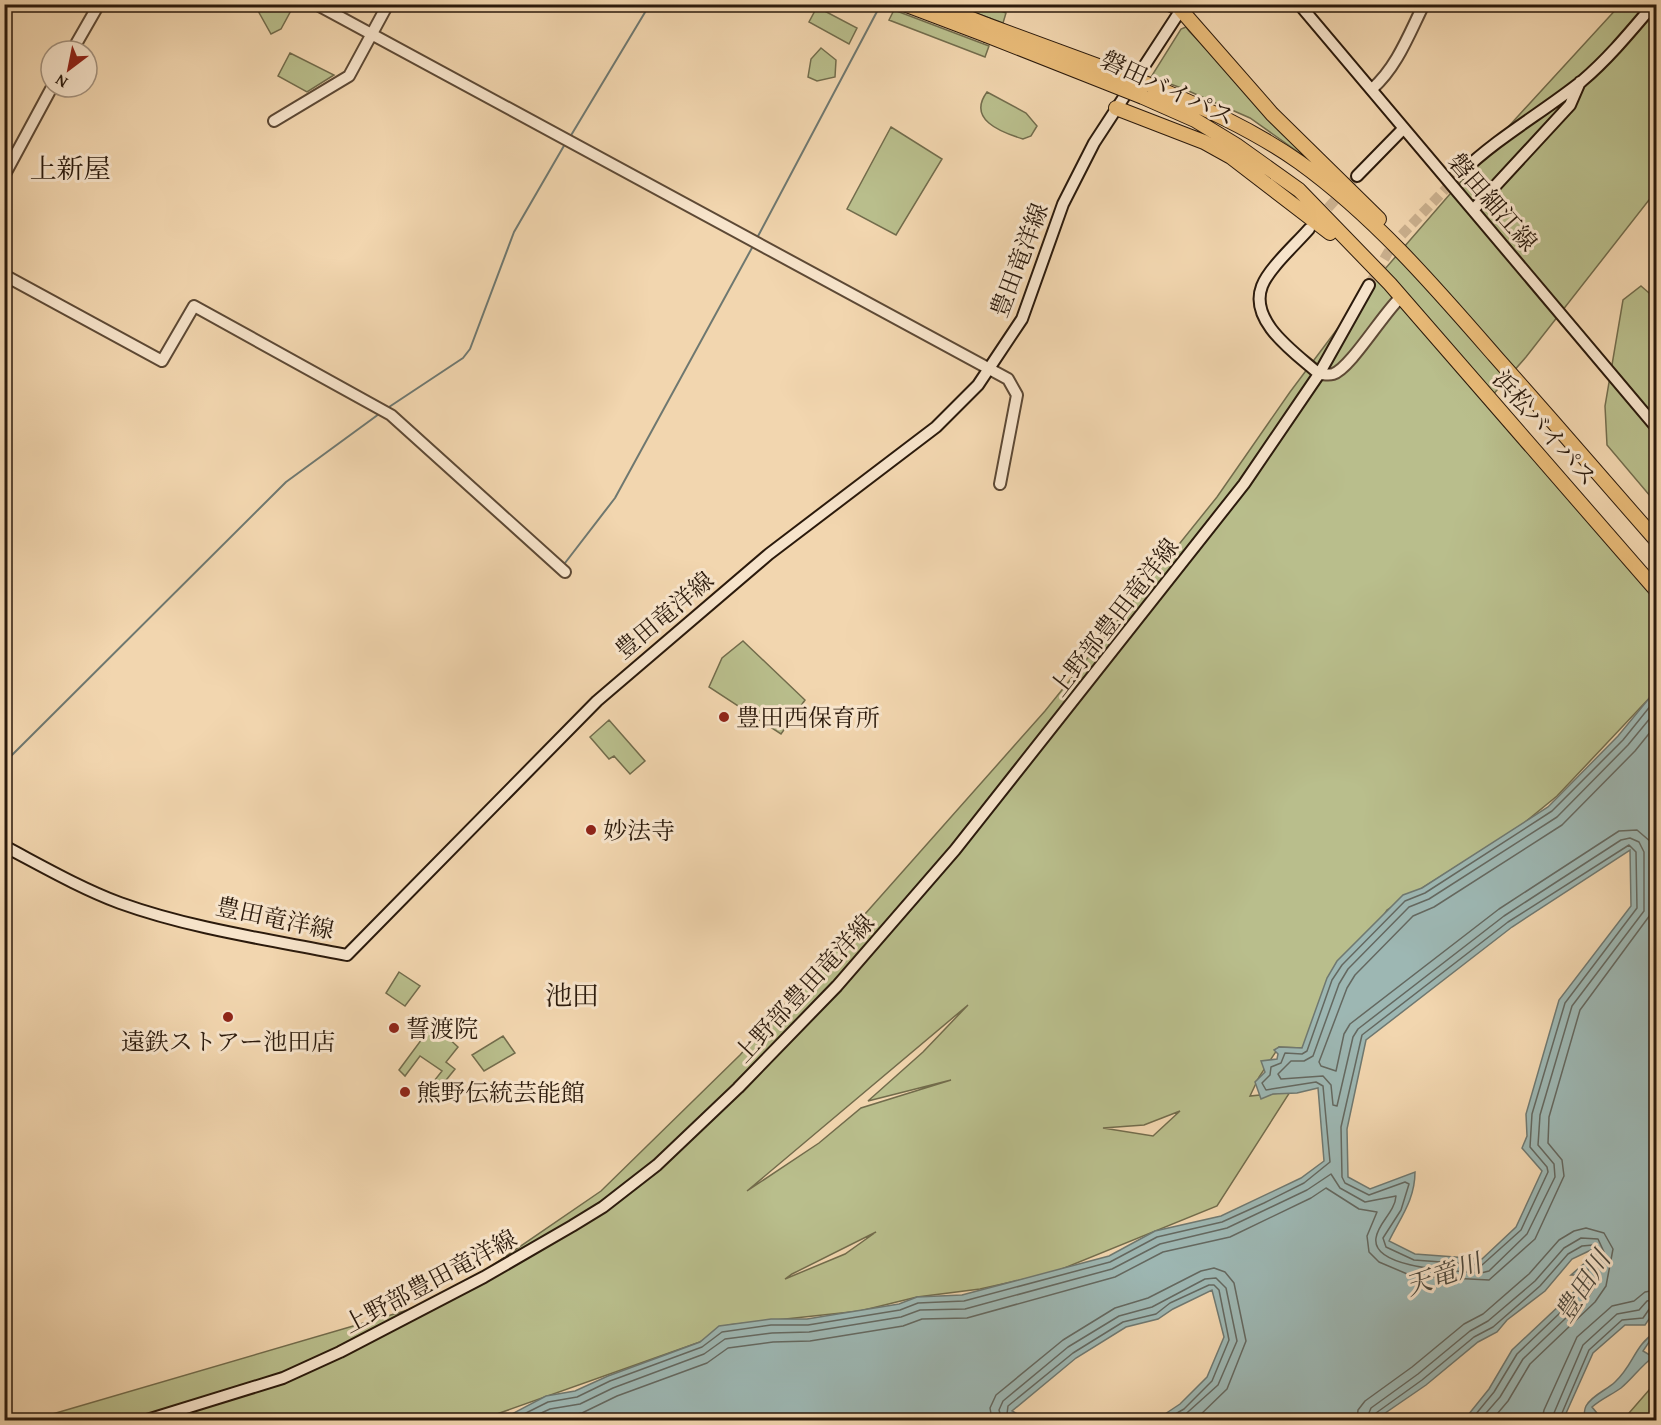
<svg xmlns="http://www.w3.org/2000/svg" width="1661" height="1425" font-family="'Gentium Book Plus','Noto Serif JP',serif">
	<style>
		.green { fill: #b9be8c; stroke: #726c4c; stroke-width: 1.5; fill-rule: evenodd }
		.water { fill: #9db7b3; stroke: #6f7870; stroke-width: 1.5; fill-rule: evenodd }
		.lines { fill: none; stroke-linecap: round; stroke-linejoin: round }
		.shore { stroke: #646860; stroke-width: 1.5 }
		.stream { stroke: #6f7870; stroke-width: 2 }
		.secondary-tunnel { stroke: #cab08e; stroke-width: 10; stroke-dasharray: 10 5; stroke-linecap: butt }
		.tertiary-casing { stroke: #5d4935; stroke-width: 14 }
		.secondary-casing { stroke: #2b1a0c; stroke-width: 14 }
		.trunk-casing { stroke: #2b1a0c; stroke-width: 16 }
		.tertiary { stroke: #f7e4cb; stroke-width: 10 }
		.secondary { stroke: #f7e4cb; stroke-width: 10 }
		.trunk { stroke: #e9bb78; stroke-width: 14 }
		.trunk-bridge-casing { stroke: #2b1a0c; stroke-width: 16; stroke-linecap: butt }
		.trunk-bridge { stroke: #e9bb78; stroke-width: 14 }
		.poi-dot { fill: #8f2418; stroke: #f7e4cb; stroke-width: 2 }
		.labels { text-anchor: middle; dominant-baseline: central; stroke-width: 6; stroke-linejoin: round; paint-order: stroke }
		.street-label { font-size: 24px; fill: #2b1a0c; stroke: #f7e4cb }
		.poi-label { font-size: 24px; fill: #2b1a0c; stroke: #f7e4cb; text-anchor: start }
		.water-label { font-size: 26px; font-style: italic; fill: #4d493e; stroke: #f7e4cb }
		.quarter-label { font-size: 27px; fill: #2b1a0c; stroke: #f7e4cb }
	</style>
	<rect width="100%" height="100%" fill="#f2d6af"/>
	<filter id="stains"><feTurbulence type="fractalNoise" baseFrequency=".00333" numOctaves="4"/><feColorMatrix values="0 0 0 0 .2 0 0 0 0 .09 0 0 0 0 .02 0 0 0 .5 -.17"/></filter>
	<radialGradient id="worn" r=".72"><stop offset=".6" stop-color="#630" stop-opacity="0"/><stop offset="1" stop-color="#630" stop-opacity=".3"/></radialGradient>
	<path class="green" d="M263 4H294V5L281 29 271 34 257 9Z
		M954 5H985L1006 13 1003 23Z
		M1620 5H1656V191L1526 357 1490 398 1656 590V691L1557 796 1518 828 1387 910 1302 1048 1279 1047 1259 1077 1250 1096 1290 1092 1217 1206 1052 1273 980 1289 917 1297 860 1311 728 1325 700 1342 480 1420H32L442 1300 601 1191 740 1055 1045 711 1217 497 1290 392 1365 292 1509 126ZM968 1005 923 1052 868 1101 951 1080 861 1108 819 1143 747 1191ZM1180 1111 1153 1136 1103 1128 1144 1125ZM876 1232 845 1254 785 1279 792 1274Z
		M817 7 857 28 849 44 809 22Z
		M894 10 989 46 985 57 889 20Z
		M1186 27 1189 31 1318 166 1250 118 1184 89 1151 77 1181 29Z
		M821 48 836 60 835 77 817 81 808 77 811 59Z
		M290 53 334 75 307 92 278 76Z
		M987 92 1026 113 1037 126 1031 136 1023 139C1000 132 967 119 987 92Z
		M891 127 942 159 896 235 847 209Z
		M1641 286 1656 299V503L1607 445 1605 406 1623 300Z
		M743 641 805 700 781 734 709 687 722 658Z
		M609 720 645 761 630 774 614 756 609 759 590 737Z
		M399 972 420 986 405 1006 386 993Z
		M433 1024 458 1047 446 1062 455 1069 434 1095 427 1090 442 1071 420 1056 405 1076 399 1070Z
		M503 1036 515 1053 484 1071 472 1055Z
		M1656 1382V1420H1622H1623Z"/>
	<path class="water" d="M1656 690V1309L1645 1325H1625L1593 1353 1563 1420H1464L1489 1389 1512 1350 1579 1287 1584 1275H1571L1588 1260 1591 1250 1572 1259 1545 1291 1507 1320 1497 1332 1478 1342 1426 1385 1375 1420H1156L1180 1404 1207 1377 1224 1337 1212 1290 1173 1309 1158 1319 1126 1327 1076 1358 1012 1411 1028 1420H481L493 1416H508L546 1396 575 1391 608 1376 700 1342 719 1326 771 1319H807L899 1304 917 1297 962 1295 1109 1256 1155 1231 1221 1216 1301 1178 1324 1161 1318 1088 1297 1093 1273 1094 1261 1099 1255 1082 1265 1072 1261 1061 1277 1059 1278 1054 1274 1050 1279 1047 1302 1048 1327 978 1337 961 1403 895 1422 888 1548 807 1618 736ZM1630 850 1631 906 1559 1000 1526 1114 1527 1136 1522 1148 1542 1171 1516 1227 1482 1259 1415 1254 1389 1241C1400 1218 1415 1200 1415 1172L1370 1189 1348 1177 1347 1129 1366 1040 1512 927Z
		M1656 1332V1337L1651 1339 1643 1351 1653 1357C1641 1366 1632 1379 1621 1388 1611 1395 1601 1399 1592 1407L1601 1418 1599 1420H1584C1584 1416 1584 1410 1586 1406 1592 1395 1607 1390 1615 1382 1634 1365 1634 1345 1656 1332Z"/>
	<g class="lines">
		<path class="shore" d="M1629 845 1636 852 1637 908 1565 1003 1532 1114 1530 1147 1547 1167 1548 1172 1521 1230 1482 1265 1414 1260 1386 1247 1383 1238 1401 1210 1409 1184 1405 1182 1369 1195 1345 1183 1342 1177 1341 1127 1362 1035 1508 922Z
			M512 1420 548 1402 577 1397 610 1381 702 1347 722 1332 771 1325H808L900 1310 918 1303 964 1301 1110 1262 1157 1237 1222 1222 1264 1203 1304 1183 1330 1162 1323 1086 1316 1082 1266 1090 1262 1083 1270 1075 1271 1067 1281 1063 1285 1053 1302 1054 1307 1051 1332 980 1342 965 1405 901 1425 893 1552 811 1623 740 1656 699
			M526 1420 550 1409 580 1404 613 1388 704 1354 725 1339 772 1333 809 1332 901 1317 920 1310 965 1309 1112 1269 1160 1244 1227 1228 1307 1190 1331 1174 1340 1188 1365 1202 1396 1196C1395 1212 1378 1223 1376 1238 1371 1270 1461 1271 1481 1273L1489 1271 1527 1234 1555 1177 1554 1164 1538 1145 1540 1115 1572 1006 1644 911V852L1639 842 1630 838 1621 840 1504 916 1358 1029 1353 1037 1337 1106 1333 1105 1331 1085 1323 1076 1281 1079 1278 1074 1291 1061H1304L1313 1056 1339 984 1348 969 1409 907 1429 899 1557 817 1628 745 1656 711
			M548 1420 582 1413 617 1396 707 1363 728 1348 773 1342 810 1341 903 1326 922 1319 967 1318 1115 1277 1163 1252 1230 1237 1311 1198 1326 1188 1359 1209 1377 1212 1367 1236 1369 1252 1379 1262 1412 1276 1489 1280 1535 1239 1564 1176 1562 1160 1548 1143 1549 1117 1580 1010 1653 911 1651 842 1637 830 1619 831 1499 909 1350 1024 1344 1034 1336 1071 1321 1066 1319 1062 1347 988 1355 975 1413 916 1434 907 1562 825 1635 751 1656 725
			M992 1420 990 1408 996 1395 1063 1340 1115 1308 1148 1298 1201 1271 1214 1268 1225 1272 1234 1283 1246 1341 1227 1389 1195 1420
			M1002 1420 999 1410 1003 1401 1068 1347 1119 1316 1152 1307 1205 1279 1216 1278 1226 1288 1237 1341 1218 1385 1179 1420
			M1015 1420 1007 1414 1008 1406 1073 1353 1123 1322 1156 1314 1170 1303 1209 1285H1214L1219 1290 1229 1340 1212 1381 1184 1409 1165 1420
			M1357 1420 1358 1410 1365 1401 1412 1367 1464 1324 1483 1314 1529 1274 1559 1240 1574 1231 1586 1228 1604 1233 1613 1249 1606 1286 1595 1302 1530 1364 1508 1401 1492 1420
			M1366 1420 1371 1408 1418 1374 1470 1331 1488 1321 1535 1281 1564 1248 1581 1238 1598 1239 1604 1252 1597 1270V1283L1589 1296 1523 1359 1500 1397 1480 1420
			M1373 1420 1376 1413 1422 1380 1474 1337 1493 1327 1540 1286 1568 1254 1582 1246 1593 1245 1597 1253 1588 1269 1590 1279 1584 1290 1517 1354 1494 1392 1471 1420
			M1542 1420 1544 1410 1577 1337 1612 1306 1634 1301 1645 1292 1656 1290
			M1551 1420 1583 1345 1617 1314 1639 1310 1647 1301 1656 1299
			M1559 1420 1589 1350 1622 1320 1643 1318 1650 1308 1656 1306"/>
		<path class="stream" d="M570 137 650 4
			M757 238 881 4
			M386 409 463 358 470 349 514 232 565 144
			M565 563 615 498 753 246
			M4 763 286 482 379 414"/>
		<path class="secondary-tunnel" d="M1318 219 1357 176
			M1369 285 1393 244 1461 173"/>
		<defs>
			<path id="tertiary" d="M316 4 1008 379 1017 395 1000 484
				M72 51 99 4
				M1372 89C1397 67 1409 34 1424 4
				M274 121 349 76 388 4
				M4 176 52 87
				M4 275 162 361 194 306 391 415 565 572
				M1319 374C1323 374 1329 375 1333 374 1350 369 1384 312 1401 297"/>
			<path id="secondary" d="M1166 4 1181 10
				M1299 4 1656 427
				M1461 173C1498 137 1542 113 1582 81 1609 58 1631 31 1654 4
				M1357 176 1403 129
				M1473 210 1570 105 1580 82
				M1309 229C1296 244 1269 268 1262 286 1248 322 1297 354 1319 374
				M4 846C42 866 80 888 120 903 192 929 272 940 347 955L597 701 769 554 936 427 978 385 1022 319 1063 204 1094 143 1184 5
				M147 1420 283 1378 340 1352 484 1277 572 1226 603 1207 657 1165 738 1088 837 986 955 850 1244 484 1319 374 1369 285"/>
			<path id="trunk" d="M904 4 986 35
				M933 4 987 25
				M1181 10 1272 114 1379 219
				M1150 85C1202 107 1252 129 1299 162 1374 216 1435 287 1495 356 1549 417 1603 479 1656 540
				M1143 97 1195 120 1236 145 1299 190 1390 284 1656 590
				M1116 108 1204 142 1231 157 1330 233"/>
		</defs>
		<use href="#tertiary" class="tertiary-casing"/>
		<use href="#secondary" class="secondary-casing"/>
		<use href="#trunk" class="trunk-casing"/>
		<use href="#tertiary" class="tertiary"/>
		<use href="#secondary" class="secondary"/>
		<use href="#trunk" class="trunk"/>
		<defs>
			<path id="trunk-bridge" d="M987 25 1150 85
				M986 35 1143 97"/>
		</defs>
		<use href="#trunk-bridge" class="trunk-bridge-casing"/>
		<use href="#trunk-bridge" class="trunk-bridge"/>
	</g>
	<g class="poi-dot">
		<circle cx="724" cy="717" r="6"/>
		<circle cx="591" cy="830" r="6"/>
		<circle cx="228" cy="1017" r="6"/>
		<circle cx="394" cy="1028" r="6"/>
		<circle cx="405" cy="1092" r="6"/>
	</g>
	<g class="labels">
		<g class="street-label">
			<text transform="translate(1168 88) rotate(25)">磐田バイパス</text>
			<text transform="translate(1493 202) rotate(49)">磐田細江線</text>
			<text transform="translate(1019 260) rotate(-69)">豊田竜洋線</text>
			<text transform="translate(1545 428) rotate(49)">浜松バイパス</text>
			<text transform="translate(664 615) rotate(-40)">豊田竜洋線</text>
			<text transform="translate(1114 617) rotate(-52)">上野部豊田竜洋線</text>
			<text transform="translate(275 918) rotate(12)">豊田竜洋線</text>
			<text transform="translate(804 988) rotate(-47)">上野部豊田竜洋線</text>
			<text transform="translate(430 1281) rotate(-28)">上野部豊田竜洋線</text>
		</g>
		<g class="poi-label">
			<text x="736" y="717">豊田西保育所</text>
			<text x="603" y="830">妙法寺</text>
			<text x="406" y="1028">誓渡院</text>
			<text x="228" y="1041" text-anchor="middle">遠鉄ストアー池田店</text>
			<text x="417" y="1092">熊野伝統芸能館</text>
		</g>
		<g class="water-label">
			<text transform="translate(1443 1274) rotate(-19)">天竜川</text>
			<text transform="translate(1582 1286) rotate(-57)">豊田川</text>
		</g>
		<g class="quarter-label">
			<text x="70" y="168">上新屋</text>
			<text x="572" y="995">池田</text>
		</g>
	</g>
	<rect width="1661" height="1425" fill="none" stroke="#f2d6af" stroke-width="24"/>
	<rect x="6" y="6" width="1649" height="1413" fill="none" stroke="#2b1a0c" stroke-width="3"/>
	<rect x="12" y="12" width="1637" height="1401" fill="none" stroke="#2b1a0c" stroke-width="1.5"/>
	<g transform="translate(69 69) rotate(212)"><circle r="28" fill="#f7e4cb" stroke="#a5937f" stroke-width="1.5"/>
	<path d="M0-4.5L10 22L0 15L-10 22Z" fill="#8f2418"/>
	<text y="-9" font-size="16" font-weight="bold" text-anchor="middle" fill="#2b1a0c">N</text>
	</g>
	<rect width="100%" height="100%" filter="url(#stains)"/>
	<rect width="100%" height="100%" fill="url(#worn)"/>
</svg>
